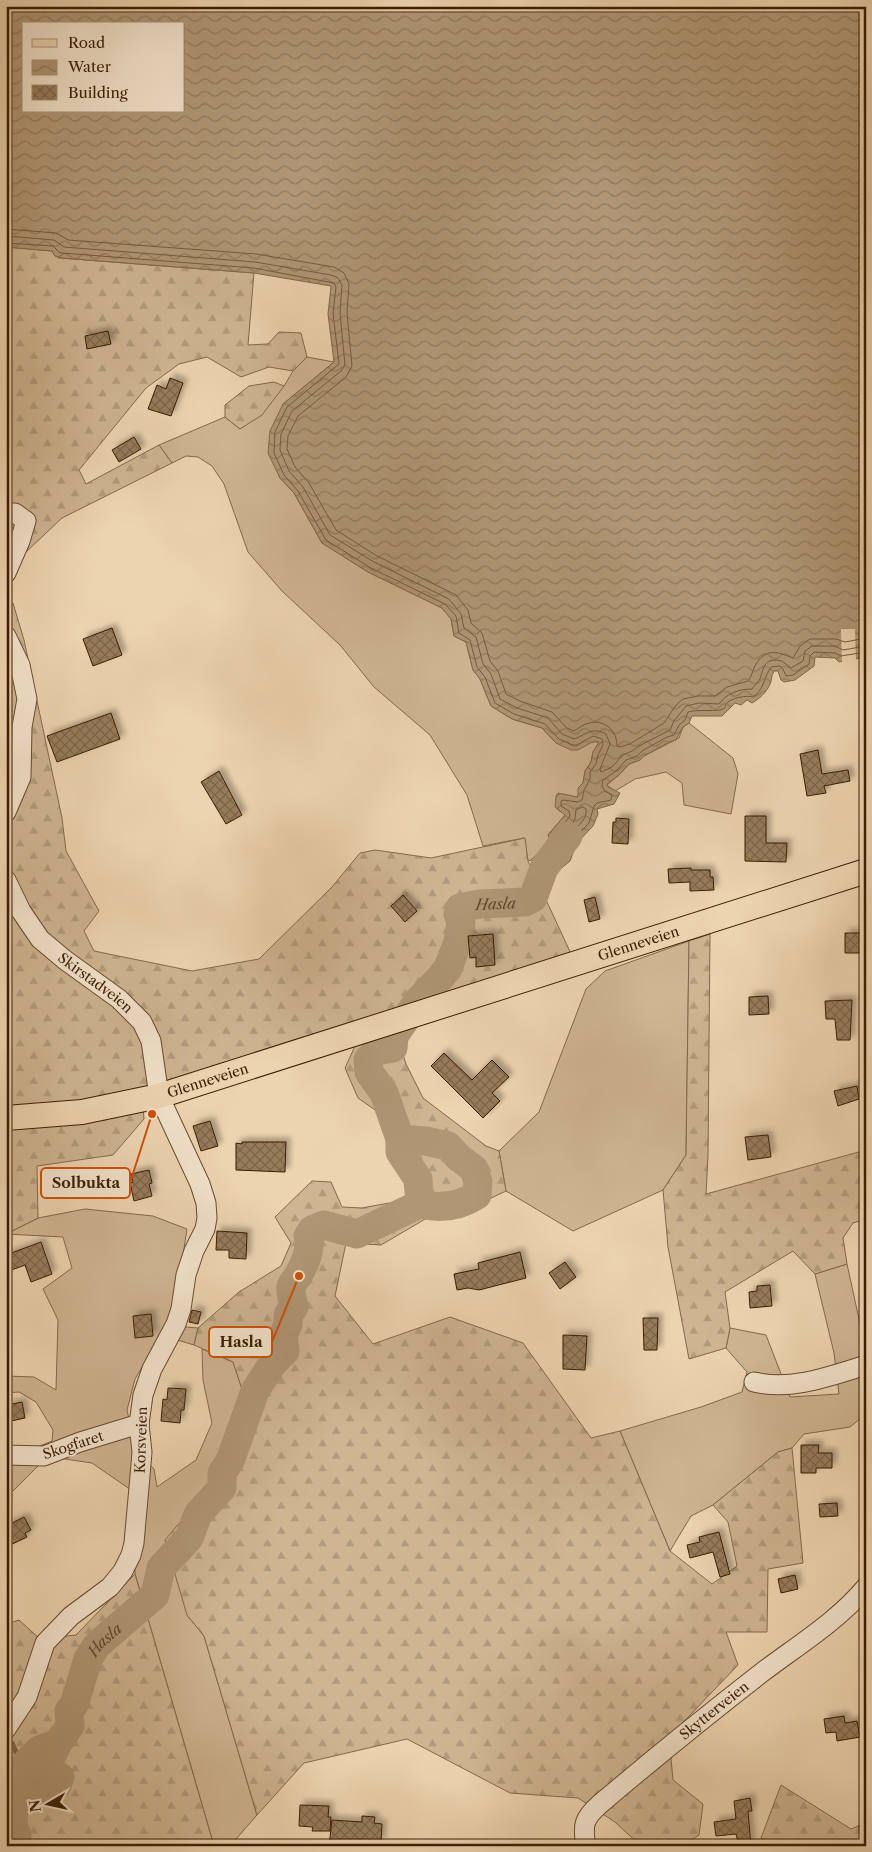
<svg xmlns="http://www.w3.org/2000/svg" width="872" height="1852" font-family="'Libre Caslon Text',serif">
	<style>
		.grass { fill: #cfb592; stroke: #84694a }
		.forest { fill: url(#forest-firs); stroke: #84694a }
		.water { fill: url(#water-waves); stroke: #816647; fill-rule: evenodd }
		.pier { fill: #edd4b0 }
		.lines { fill: none; stroke-linecap: round; stroke-linejoin: round }
		.shore { stroke: #755a3c; stroke-width: 1 }
		.stream { stroke: #816647; stroke-width: 5 }
		.river { stroke: #b09675; stroke-width: 29 }
		.building { fill: url(#building-cross-hatch); stroke: #3a1d02; filter: url(#shadow) }
		.minor-casing { stroke: #674b2e; stroke-width: 21 }
		.major-casing { stroke: #3a1d02; stroke-width: 26 }
		.minor { stroke: #f3e3cc; stroke-width: 19 }
		.major { stroke: #edd4b0; stroke-width: 24 }
		.labels { text-anchor: middle; dominant-baseline: central; stroke-width: 4; stroke-linejoin: round; paint-order: stroke }
		.street-label { font-size: 14px; fill: #3a1d02; stroke: #f3e3cc }
		.water-label { font-size: 15px; font-style: italic; fill: #63472a; stroke: #f3e3cc }
		.leader { fill: none; stroke: #ce500a; stroke-width: 2 }
		.callout-dot { fill: #ce500a; stroke: #f3e3cc; stroke-width: 2 }
		.callout { fill: #f3e3cc; stroke: #ce500a; stroke-width: 2 }
		.callout-label { font-size: 15px; text-anchor: middle; font-weight: bold; fill: #3a1d02 }
	</style>
	<defs>
		<pattern id="forest-firs" width="22" height="20" patternUnits="userSpaceOnUse" patternTransform="scale(1.25)"><rect width="22" height="20" fill="#cfb592"/><path d="M5 1l3.5 6h-7zM16 11l3.5 6h-7z" fill="#b29b7c"/></pattern>
		<pattern id="water-waves" width="16" height="10" patternUnits="userSpaceOnUse" patternTransform="scale(1.25)"><rect width="16" height="10" fill="#b09675"/><path d="M0 5q4-4 8 0t8 0" fill="none" stroke="#907a5e"/></pattern>
		<pattern id="building-cross-hatch" width="8" height="8" patternUnits="userSpaceOnUse" patternTransform="scale(1.25)"><rect width="8" height="8" fill="#977c5c"/><path d="M0 0l8 8M0 8l8-8" fill="none" stroke="#7c654a"/></pattern>
		<filter id="shadow"><feDropShadow dx="4.5" dy="-4.5" stdDeviation="2.5" flood-color="#0004"/></filter>
	</defs>
	<rect width="100%" height="100%" fill="#edd4b0"/>
	<filter id="stains"><feTurbulence type="fractalNoise" baseFrequency=".004" numOctaves="4"/><feColorMatrix values="0 0 0 0 .2 0 0 0 0 .09 0 0 0 0 .02 0 0 0 .5 -.17"/></filter>
	<radialGradient id="worn" r=".72"><stop offset=".6" stop-color="#630" stop-opacity="0"/><stop offset="1" stop-color="#630" stop-opacity=".3"/></radialGradient>
	<path class="grass" d="M307 357 334 362 283 404 279 477 294 493 322 543 368 572 442 608 451 619 454 636 466 642 473 670 480 679 491 706 512 719 542 728 556 743 599 742 593 752 591 762 585 771 583 783 579 788 578 798 569 796 558 810 564 813 565 815 548 835 551 842 531 860 528 861 524 838 483 846 467 795 430 735 374 687 340 645 282 591 248 552 224 484 212 466 198 457 186 456 172 463 159 445 225 417 240 429 284 386 293 371Z
		M689 723 733 758 738 774 731 814 684 805 682 783 666 772 635 779 615 791 607 785 619 775 629 764 640 760 644 756 679 738 683 727Z
		M689 941 686 1155 663 1190 573 1231 506 1191 499 1151 539 1112 586 989 605 971Z
		M85 1209 153 1216 187 1229 175 1307 185 1327 198 1328 194 1345 161 1335 135 1379 127 1410 135 1449 154 1469 157 1487 196 1460 212 1423 203 1380 202 1349 233 1362 247 1404 239 1467 187 1514V1615L204 1636 257 1815 230 1846H214L135 1574 134 1492 92 1463 58 1458 40 1464 6 1498V1460L52 1441 53 1430 36 1402 19 1392 6 1393V1376L34 1377 56 1390 58 1320 43 1289 72 1268 63 1237 6 1234 38 1218Z
		M847 1264 866 1351V1414L850 1427 804 1434 792 1448 778 1452 713 1505 691 1516 670 1551 620 1431 701 1407 742 1392 747 1372 726 1348 730 1328 766 1335 790 1397 839 1394 834 1353 815 1274Z"/>
	<path class="forest" d="M6 247 52 251 55 256 61 258 254 273 248 345 268 344 279 332 301 333 307 357 293 371 269 367 241 377 207 357 179 364 146 388 79 470 86 484 159 445 172 463 62 518 26 552 6 554Z
		M274 382 284 386 262 415 240 429 225 417V405L249 386Z
		M13 603 24 640 62 818 66 851 99 911 84 931 94 951 192 971 259 959 332 887 360 853 375 850 431 858 525 838 528 861 572 956 142 1094 144 1119 113 1155 37 1166 38 1218 6 1234V605Z
		M710 934 708 1156 706 1194 866 1150V1219L853 1223 843 1238 847 1264 815 1274 793 1251 725 1292 730 1328 726 1348 689 1359 668 1247 663 1190 686 1155 689 941Z
		M396 1033 406 1064 423 1098 486 1146 499 1151 506 1191 485 1201 427 1218 381 1245 346 1243 335 1296 373 1344 450 1317 523 1343 591 1438 620 1431 670 1551 712 1584 737 1566 728 1522 713 1505 778 1452 792 1448 803 1563 768 1569 767 1632H726L738 1665 669 1737 673 1780 703 1804 699 1835 682 1846H641L615 1822 578 1798 510 1793 407 1739 304 1763 257 1815 204 1636 187 1615 165 1540 187 1514 239 1467 247 1404 233 1362 194 1345 198 1328 239 1292 281 1266 291 1243 275 1217 312 1181 331 1182 342 1207 362 1208 411 1199 410 1180 378 1112 358 1098 345 1068 355 1046Z
		M135 1574 214 1846H6V1624L19 1620 40 1639 76 1635Z
		M781 1785 851 1829 866 1823V1846H772L761 1838Z"/>
	<path class="water" d="M6 6H866V657L839 662 835 658 815 657 814 666 795 680 784 682 781 680 778 671H774C771 676 772 680 770 684 767 692 759 699 752 703L747 700 741 705 735 703 722 716H692L689 723 683 727 676 740 669 742 644 756 640 760 629 764 619 775 607 784 608 787 620 793 614 804 597 809 598 814 593 826 576 844 570 861 559 870 544 868 531 860 551 842 548 835 565 815 555 807 556 796 558 793 578 797V788L583 783 585 771 591 762 593 752 599 742 594 741 578 750H571L556 743 542 728 512 719 491 706 480 679 473 670 466 642 454 636 451 619 442 608 368 572 322 543 294 493 280 478 268 453 270 431 283 404 334 362 328 314 331 286 254 273 61 258 55 256 52 251 6 247ZM24 24H184V111H24Z"/>
	<path class="pier" d="M841 629H855L856 661 842 664Z"/>
	<g class="lines">
		<path class="shore" d="M6 229 56 233 68 240 256 254 334 267 344 273 349 284 347 313 352 366 346 377 298 416 288 436 287 449 295 467 309 483 336 530 377 556 456 595 468 610 471 623 482 633 490 661 498 671 506 694 520 701 552 712 567 728 574 731C579 728 584 724 589 723 605 719 617 731 617 746L620 747 630 744 664 723 676 705 683 699 698 696H715L727 687 748 681C752 676 752 672 755 666 765 647 778 652 793 658L800 646 810 639H836L845 642 866 638
			M6 236 54 240 64 247 255 262 331 275 338 278 342 285 340 313 345 365 341 371 292 411 281 434 280 450 289 471 303 487 330 535 374 562 449 599 461 614 464 628 476 637 483 664 491 674 500 699 517 708 548 718 562 734 574 739C586 735 592 726 606 734L610 744 600 769 601 772 612 767 623 755 634 750 639 746 670 730 674 721 686 706 699 703 719 704C727 693 739 689 752 689 754 686 758 682 760 679 764 666 765 657 782 661L791 668 803 661 805 651 812 646H835L843 650 866 646
			M6 243 53 246 59 252 62 253 254 268 334 283 336 287 333 313 339 364 287 407 275 432 274 453 284 475 298 491 326 540 371 568 445 604 456 616 459 633 470 640 477 667 485 677 495 703 514 714 545 724 559 739 572 745H577L593 736 602 739 603 745 598 755 596 764 590 772V779L584 790 582 800 578 802 563 800 561 801V806L569 811 570 816 555 835 554 845 541 857V859L546 863 558 865 566 858 572 841 589 823 594 806 597 803 611 800 612 795 605 791 602 786 603 780 616 771 626 760 637 756 642 751 667 737 674 735 679 725 685 720 688 712C697 709 719 712 723 709 727 707 724 706 727 703 731 698 747 695 753 697 764 690 764 677 771 667L780 666 783 669 786 676 793 675 809 664 810 656 814 652 835 653 841 656 866 652
			M583 807 586 809C587 818 581 823 575 829H572L571 826 575 819 576 810Z"/>
		<path class="stream" d="M12 1743 19 1759 27 1762"/>
		<g class="river">
			<path d="M400 1139 426 1141 448 1146 458 1157 474 1169 478 1182 477 1195C460 1206 440 1209 420 1204"/>
			<path d="M19 1796 46 1790 57 1785 60 1777 49 1770V1761L58 1743"/>
			<path id="s1" d="M10 1846 14 1844 17 1835 13 1826 14 1807 19 1796 20 1776 27 1762 39 1750 58 1743 70 1726 69 1711 74 1705 88 1659 97 1645 155 1595 161 1568 189 1538 198 1514 222 1488V1473L230 1461 255 1391 273 1363 285 1351 283 1336 288 1324V1315L294 1307C293 1301 290 1294 291 1287 292 1282 297 1279 299 1274 305 1264 312 1247 308 1236L312 1230 324 1225 357 1234 420 1204 418 1179 400 1152V1139L384 1093 369 1072 368 1060 376 1051 393 1048 394 1036 418 1001 441 977 448 968 458 942 461 923 458 914 460 908 479 904 525 902 533 898 544 868 568 836"/>
		</g>
	</g>
	<path class="building" d="M108 331 111 344 87 349 85 336Z
		M170 378 183 383 171 416 148 409 157 385 166 389Z
		M134 437 141 449 119 462 112 450Z
		M112 628 122 655 93 666 83 639Z
		M111 713 120 739 57 762 47 736Z
		M818 750 822 774 848 770 850 781 824 786 826 793 807 796 800 754Z
		M219 771 242 815 226 824 201 782Z
		M745 816H766V843H787L786 862 745 861Z
		M616 818 629 819 628 844 612 843 613 822H616Z
		M691 868V870H710V877H713L714 890 690 891V882L669 883 668 869Z
		M403 895 417 911 405 922 391 906Z
		M595 897 600 919 589 922 584 900Z
		M845 933H866V953H845Z
		M493 934 495 965 476 967V957L470 958 468 936Z
		M768 996 769 1014 749 1015V997Z
		M852 1000 850 1040H837L835 1019H826L825 1001Z
		M444 1053 472 1080 492 1060 509 1077 492 1093 500 1101 483 1118 431 1066Z
		M857 1086 859 1099 838 1106 834 1091Z
		M210 1121 218 1146 201 1151 193 1126Z
		M768 1135 771 1157 748 1160 745 1137Z
		M242 1142H286L285 1172 236 1170V1143L242 1144Z
		M149 1170 152 1183 149 1184 152 1196 134 1201 130 1183 133 1182 131 1174Z
		M217 1231 247 1233 246 1259 229 1258V1250H216Z
		M41 1242 52 1274 31 1282 25 1265 6 1272V1255Z
		M520 1252 526 1278 479 1290 468 1288 457 1290 454 1274 479 1269 478 1263Z
		M565 1262 576 1277 560 1289 549 1273Z
		M770 1285 772 1306 750 1308 749 1292 757 1291V1286Z
		M192 1310 201 1312 198 1324 189 1322Z
		M151 1314 153 1336 135 1338 133 1316Z
		M643 1318H658L657 1350H644Z
		M563 1335 587 1336 585 1370 563 1369Z
		M168 1388 186 1389 184 1410H181L180 1423 161 1421 163 1399 167 1400Z
		M22 1402 25 1418 11 1421 8 1405Z
		M801 1445H819L818 1453H832V1468H816V1473H801Z
		M837 1503 838 1516 820 1517 819 1504Z
		M24 1517 31 1530 25 1533 27 1537 6 1547V1526Z
		M719 1532 730 1574 720 1577 713 1552 690 1558 687 1545 700 1542 699 1537Z
		M795 1575 798 1589 781 1593 778 1579Z
		M844 1716 845 1723 857 1721 860 1737 837 1741 836 1732 826 1733 824 1719Z
		M750 1798 752 1811H748L751 1846H739L736 1834 716 1836 714 1822 736 1819 734 1801Z
		M300 1805 329 1806 328 1817H331L330 1831H312L313 1827 299 1826Z
		M362 1816 375 1817 374 1823 382 1824 381 1843 374 1842 373 1846 345 1844 344 1846H329L332 1820 362 1822Z"/>
	<g class="lines">
		<defs>
			<g id="minor">
				<path d="M6 514 15 513 26 521 20 541 6 573"/>
				<path d="M6 636 20 665 27 699 22 727 21 777 6 812"/>
				<path id="s2" d="M6 880 21 911 40 939 65 960 119 999 142 1022 151 1041 159 1096 200 1184 206 1203 207 1218 205 1229 194 1251 186 1275 181 1309 176 1324 152 1369 143 1395 139 1424 142 1452 140 1476 134 1543 131 1555 123 1571 110 1587 71 1616 45 1643 27 1697 6 1729"/>
				<path d="M754 1382C792 1391 830 1376 866 1365"/>
				<path d="M6 1455 44 1456 80 1442 139 1424"/>
				<path id="s3" d="M586 1846C582 1825 584 1818 600 1804 652 1760 706 1716 760 1674 795 1647 837 1622 866 1587"/>
			</g>
			<g id="major">
				<path id="s4" d="M6 1118 82 1112 159 1096 866 871"/>
			</g>
		</defs>
		<use href="#minor" class="minor-casing"/>
		<use href="#major" class="major-casing"/>
		<use href="#minor" class="minor"/>
		<use href="#major" class="major"/>
	</g>
	<g class="labels">
		<g class="street-label">
			<text stroke="none"><textPath href="#s4" startOffset="658">Glenneveien</textPath></text>
			<text stroke="none"><textPath href="#s2" startOffset="139">Skirstadveien</textPath></text>
			<text stroke="none"><textPath href="#s4" startOffset="206">Glenneveien</textPath></text>
			<text transform="translate(141 1440) rotate(-88)">Korsveien</text>
			<text transform="translate(73 1445) rotate(-18)">Skogfaret</text>
			<text stroke="none"><textPath href="#s3" startOffset="195">Skytterveien</textPath></text>
		</g>
		<g class="water-label">
			<text stroke="none"><textPath href="#s1" startOffset="1228">Hasla</textPath></text>
			<text stroke="none"><textPath href="#s1" startOffset="245">Hasla</textPath></text>
		</g>
	</g>
	<path class="leader" d="M152 1114L130 1183M299 1276L272 1342"/>
	<g class="callout-dot">
		<circle cx="152" cy="1114" r="5"/>
		<circle cx="299" cy="1276" r="5"/>
	</g>
	<g class="callout">
		<rect x="41" y="1168" width="89" height="30" rx="5"/>
		<rect x="209" y="1327" width="63" height="30" rx="5"/>
	</g>
	<g class="callout-label">
		<text x="86" y="1188">Solbukta</text>
		<text x="241" y="1347">Hasla</text>
	</g>
	<rect width="872" height="1852" fill="none" stroke="#edd4b0" stroke-width="25"/>
	<rect x="8" y="8" width="857" height="1837" fill="none" stroke="#3a1d02" stroke-width="2.5"/>
	<rect x="12" y="12" width="847" height="1827" fill="none" stroke="#3a1d02"/>
	<rect x="22" y="22" width="162" height="90" fill="#f3e3cc" stroke="#a9947b"/>
	<rect x="32" y="39" width="25" height="8" fill="#edd4b0" stroke="#a9947b"/>
	<text x="68" y="48" font-size="15" fill="#3a1d02">Road</text>
	<rect x="32" y="60" width="25" height="15" fill="url(#water-waves)" stroke="#a9947b"/>
	<text x="68" y="72" font-size="15" fill="#3a1d02">Water</text>
	<rect x="32" y="85" width="25" height="15" fill="url(#building-cross-hatch)" stroke="#a9947b"/>
	<text x="68" y="98" font-size="15" fill="#3a1d02">Building</text>
	<g transform="translate(48 1804) rotate(261)" stroke="#f3e3cc" stroke-width="4" paint-order="stroke">
	<path d="M0-4L9 19L0 12L-9 19Z" fill="#3a1d02"/>
	<text y="-8" font-size="14" font-weight="bold" text-anchor="middle" fill="#3a1d02">N</text>
	</g>
	<rect width="100%" height="100%" filter="url(#stains)"/>
	<rect width="100%" height="100%" fill="url(#worn)"/>
</svg>
